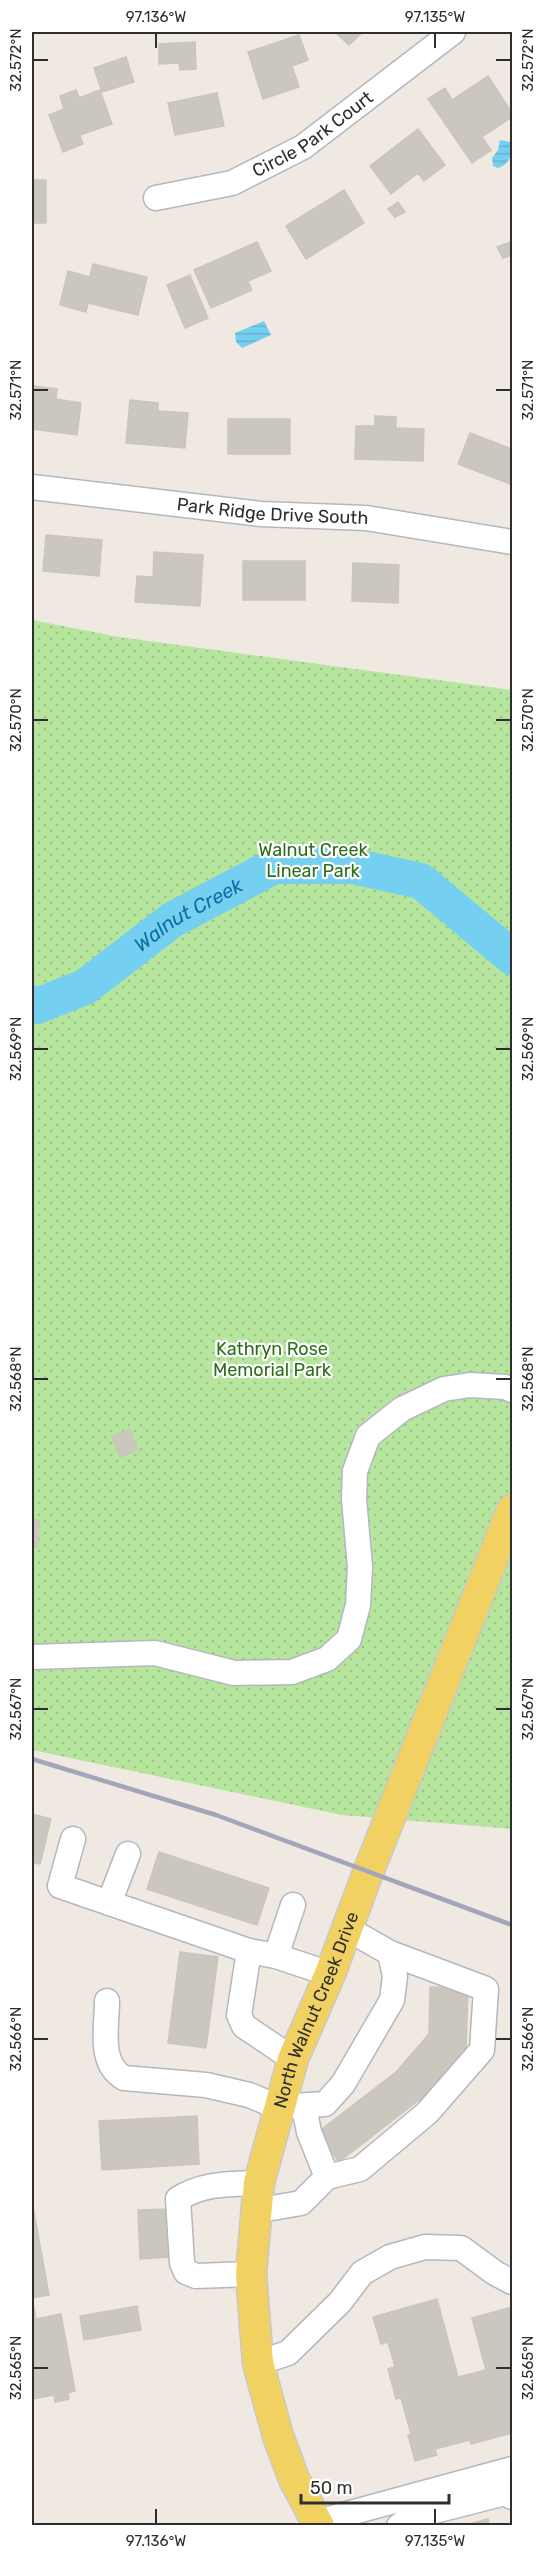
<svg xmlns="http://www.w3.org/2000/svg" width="544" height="2557" font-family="Rubik,sans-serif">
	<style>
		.grass { fill: url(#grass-dots) }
		.water { fill: url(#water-rules) }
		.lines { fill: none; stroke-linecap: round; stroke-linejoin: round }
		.river { stroke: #75cff0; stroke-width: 36 }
		.building { fill: #cbc7bf; stroke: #cbc5ba; stroke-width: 1.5 }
		.minor-casing { stroke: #b4b7c1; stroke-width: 27 }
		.major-casing { stroke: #c9c9c9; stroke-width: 33 }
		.minor { stroke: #fff; stroke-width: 24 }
		.major { stroke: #f2d163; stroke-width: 30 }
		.rail { stroke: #a3a6b8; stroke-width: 4.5 }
		.ticks { fill: none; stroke: #2e2e2e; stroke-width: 2 }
		.labels { text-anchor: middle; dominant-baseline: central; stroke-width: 4.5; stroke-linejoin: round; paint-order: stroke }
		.street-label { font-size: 18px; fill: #2e2e2e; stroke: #fff }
		.park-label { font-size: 18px; fill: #2c6e1b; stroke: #fff }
		.water-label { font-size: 20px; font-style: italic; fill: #0d6fa3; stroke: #fff }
		.neatline { fill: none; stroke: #2e2e2e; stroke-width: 2 }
		.ticks-label { font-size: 15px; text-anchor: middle; fill: #2e2e2e }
	</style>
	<defs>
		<pattern id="grass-dots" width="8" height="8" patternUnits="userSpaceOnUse" patternTransform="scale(1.5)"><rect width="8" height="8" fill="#b6e59e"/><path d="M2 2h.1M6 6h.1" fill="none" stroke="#9dc588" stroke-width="1.8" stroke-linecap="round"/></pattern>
		<pattern id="water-rules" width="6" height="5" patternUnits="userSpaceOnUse" patternTransform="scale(1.5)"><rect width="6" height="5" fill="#75cff0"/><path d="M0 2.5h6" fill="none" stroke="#66b2ce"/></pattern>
	</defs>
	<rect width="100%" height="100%" fill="#efe9e1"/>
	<path class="grass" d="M32 620 119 637 512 690V1829L342 1815 32 1750Z"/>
	<path class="water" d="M500 140 510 142C513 154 510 164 498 168L493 166 492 158 498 150Z
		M264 321 271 335 242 348 236 342 235 333Z"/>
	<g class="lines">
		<path class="river" id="s1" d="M32 1003 37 1006 85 987 172 920 274 866H352L421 881 512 957"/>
	</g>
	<path class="building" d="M335 32H363L349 45Z
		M299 35 308 60 292 66 299 87 263 99 248 52Z
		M195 42 196 69 180 70 179 63 159 64V44Z
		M126 57 134 82 102 92 94 68Z
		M488 76 512 113V117L482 137 491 150 472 163 428 99 445 88 452 100Z
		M76 90 79 98 100 90 112 124 80 135 83 144 63 152 49 115 64 109 60 96Z
		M217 93 224 126 175 135 168 103Z
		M418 129 445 165 424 181 418 173 391 194 370 166Z
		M32 180H46V223H32Z
		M344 190 364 223 306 259 286 226Z
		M398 202 405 212 395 217 388 209Z
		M257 242 271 271 248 281 252 290 211 308 194 270Z
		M511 242 512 255 503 258 497 247Z
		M93 264 147 277 138 315 88 303 86 312 60 305 68 271 90 277Z
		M190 275 208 318 185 328 167 285Z
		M33 386 57 389 56 399 81 403 77 435 32 429Z
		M130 400 158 403V411L188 413 185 448 126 443Z
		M375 416 396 417V428L424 429 423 461 355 459 356 426H375Z
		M228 419H290V454H228Z
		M470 433 512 449V477L510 484 458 464Z
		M46 535 102 540 99 576 43 571Z
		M154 552 203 555 200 606 135 602 137 576 153 577Z
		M243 561H305V600H243Z
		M353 563 399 565 398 603 352 601Z
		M130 1430 138 1450 120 1457 112 1436Z
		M32 1520H39L38 1547H32Z
		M32 1814 51 1819 40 1864 32 1862Z
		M159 1852 269 1888 257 1925 147 1889Z
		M180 1952 218 1957 206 2048 168 2043Z
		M430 1987 468 1988 466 2048 424 2096 339 2162 317 2133 396 2072 429 2034Z
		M197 2116 199 2164 102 2170 99 2121Z
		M32 2201 49 2295 32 2298 36 2319 61 2314 75 2391 68 2393 69 2399 55 2402 54 2395 32 2399Z
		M168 2209 170 2257 140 2259 138 2210Z
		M437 2299 458 2377 486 2370 472 2318 512 2307V2433L471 2444 470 2440 435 2449 437 2455 415 2461 408 2435 411 2434 401 2398 396 2399 388 2369 395 2367 388 2342 381 2344 373 2317Z
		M137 2306 141 2330 84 2340 80 2316Z
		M488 2519 489 2526H462Z"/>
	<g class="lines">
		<defs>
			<g id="minor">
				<path id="s2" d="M156 198 232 183 303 147 453 32"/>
				<path id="s3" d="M32 487 261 514 366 518 512 542"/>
				<path d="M32 1657 155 1653 234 1673 292 1672 327 1659 349 1639 358 1605 360 1567 354 1499 355 1471 368 1436 402 1409 444 1389 470 1385 505 1387 512 1390"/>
				<path d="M73 1839 60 1886 249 1951 276 1956 330 1974"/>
				<path d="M109 1903 128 1854"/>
				<path d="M249 1951 239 2015 244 2026 293 2059"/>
				<path d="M276 1956 293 1905"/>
				<path d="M107 2001C107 2027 98 2063 124 2078L206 2085 249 2095 278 2107 325 2104 343 2084 392 2000 395 1976 390 1953 346 1928"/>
				<path d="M327 2177 360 2169 427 2113 482 2050 486 1989 390 1953"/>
				<path d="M255 2211 301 2203 327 2177 309 2132 304 2107"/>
				<path d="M251 2274 196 2276 186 2272 182 2263 178 2199C202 2183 231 2184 259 2183"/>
				<path d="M258 2363 288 2353 340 2302 362 2273 390 2257 425 2247 461 2248 495 2273 512 2282"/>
				<path d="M317 2522 512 2469"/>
				<path d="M399 2526 411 2517 505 2493 512 2497"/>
			</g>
			<g id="major">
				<path id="s4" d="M319 2526 294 2479 278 2436 258 2363 251 2274 259 2183 293 2059 330 1974 369 1870 512 1510"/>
			</g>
		</defs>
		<use href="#minor" class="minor-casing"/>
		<use href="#major" class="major-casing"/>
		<use href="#minor" class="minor"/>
		<use href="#major" class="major"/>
		<path class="rail" d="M32 1759 216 1815 512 1925"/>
	</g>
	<path class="ticks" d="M156 33V48M435 33V48M33 60H48M496 60H511M33 390H48M496 390H511M33 720H48M496 720H511M33 1049H48M496 1049H511M33 1379H48M496 1379H511M33 1709H48M496 1709H511M33 2039H48M496 2039H511M33 2368H48M496 2368H511M156 2509V2524M435 2509V2524"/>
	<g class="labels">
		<g class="street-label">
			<text stroke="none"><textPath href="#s2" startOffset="172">Circle Park Court</textPath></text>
			<text stroke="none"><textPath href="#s3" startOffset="242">Park Ridge Drive South</textPath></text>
			<text stroke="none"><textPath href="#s4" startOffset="538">North Walnut Creek Drive</textPath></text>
		</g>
		<g class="park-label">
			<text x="313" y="850">Walnut Creek<tspan x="313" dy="21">Linear Park</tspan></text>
			<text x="272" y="1349">Kathryn Rose<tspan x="272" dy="21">Memorial Park</tspan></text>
		</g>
		<g class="water-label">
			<text stroke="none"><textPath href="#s1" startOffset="184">Walnut Creek</textPath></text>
		</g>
	</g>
	<rect width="544" height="2557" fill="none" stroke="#ffffff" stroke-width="66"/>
	<path d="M301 2494v9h148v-9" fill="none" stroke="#2e2e2e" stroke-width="3"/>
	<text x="310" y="2494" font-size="18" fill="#2e2e2e" stroke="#ffffff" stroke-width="4.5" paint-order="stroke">50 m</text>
	<rect x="33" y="33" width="478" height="2491" class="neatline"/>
	<g class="ticks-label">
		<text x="156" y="22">97.136°W</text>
		<text x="435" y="22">97.135°W</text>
		<text transform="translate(16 60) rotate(-90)" y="5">32.572°N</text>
		<text transform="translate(528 60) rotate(-90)" y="5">32.572°N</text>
		<text transform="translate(16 390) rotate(-90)" y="5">32.571°N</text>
		<text transform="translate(528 390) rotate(-90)" y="5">32.571°N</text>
		<text transform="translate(16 720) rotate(-90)" y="5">32.570°N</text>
		<text transform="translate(528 720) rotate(-90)" y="5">32.570°N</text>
		<text transform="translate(16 1049) rotate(-90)" y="5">32.569°N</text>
		<text transform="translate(528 1049) rotate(-90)" y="5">32.569°N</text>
		<text transform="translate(16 1379) rotate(-90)" y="5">32.568°N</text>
		<text transform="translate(528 1379) rotate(-90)" y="5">32.568°N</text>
		<text transform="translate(16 1709) rotate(-90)" y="5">32.567°N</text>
		<text transform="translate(528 1709) rotate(-90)" y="5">32.567°N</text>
		<text transform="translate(16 2039) rotate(-90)" y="5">32.566°N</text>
		<text transform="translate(528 2039) rotate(-90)" y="5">32.566°N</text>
		<text transform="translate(16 2368) rotate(-90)" y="5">32.565°N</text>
		<text transform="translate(528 2368) rotate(-90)" y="5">32.565°N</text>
		<text x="156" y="2546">97.136°W</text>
		<text x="435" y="2546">97.135°W</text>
	</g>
</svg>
